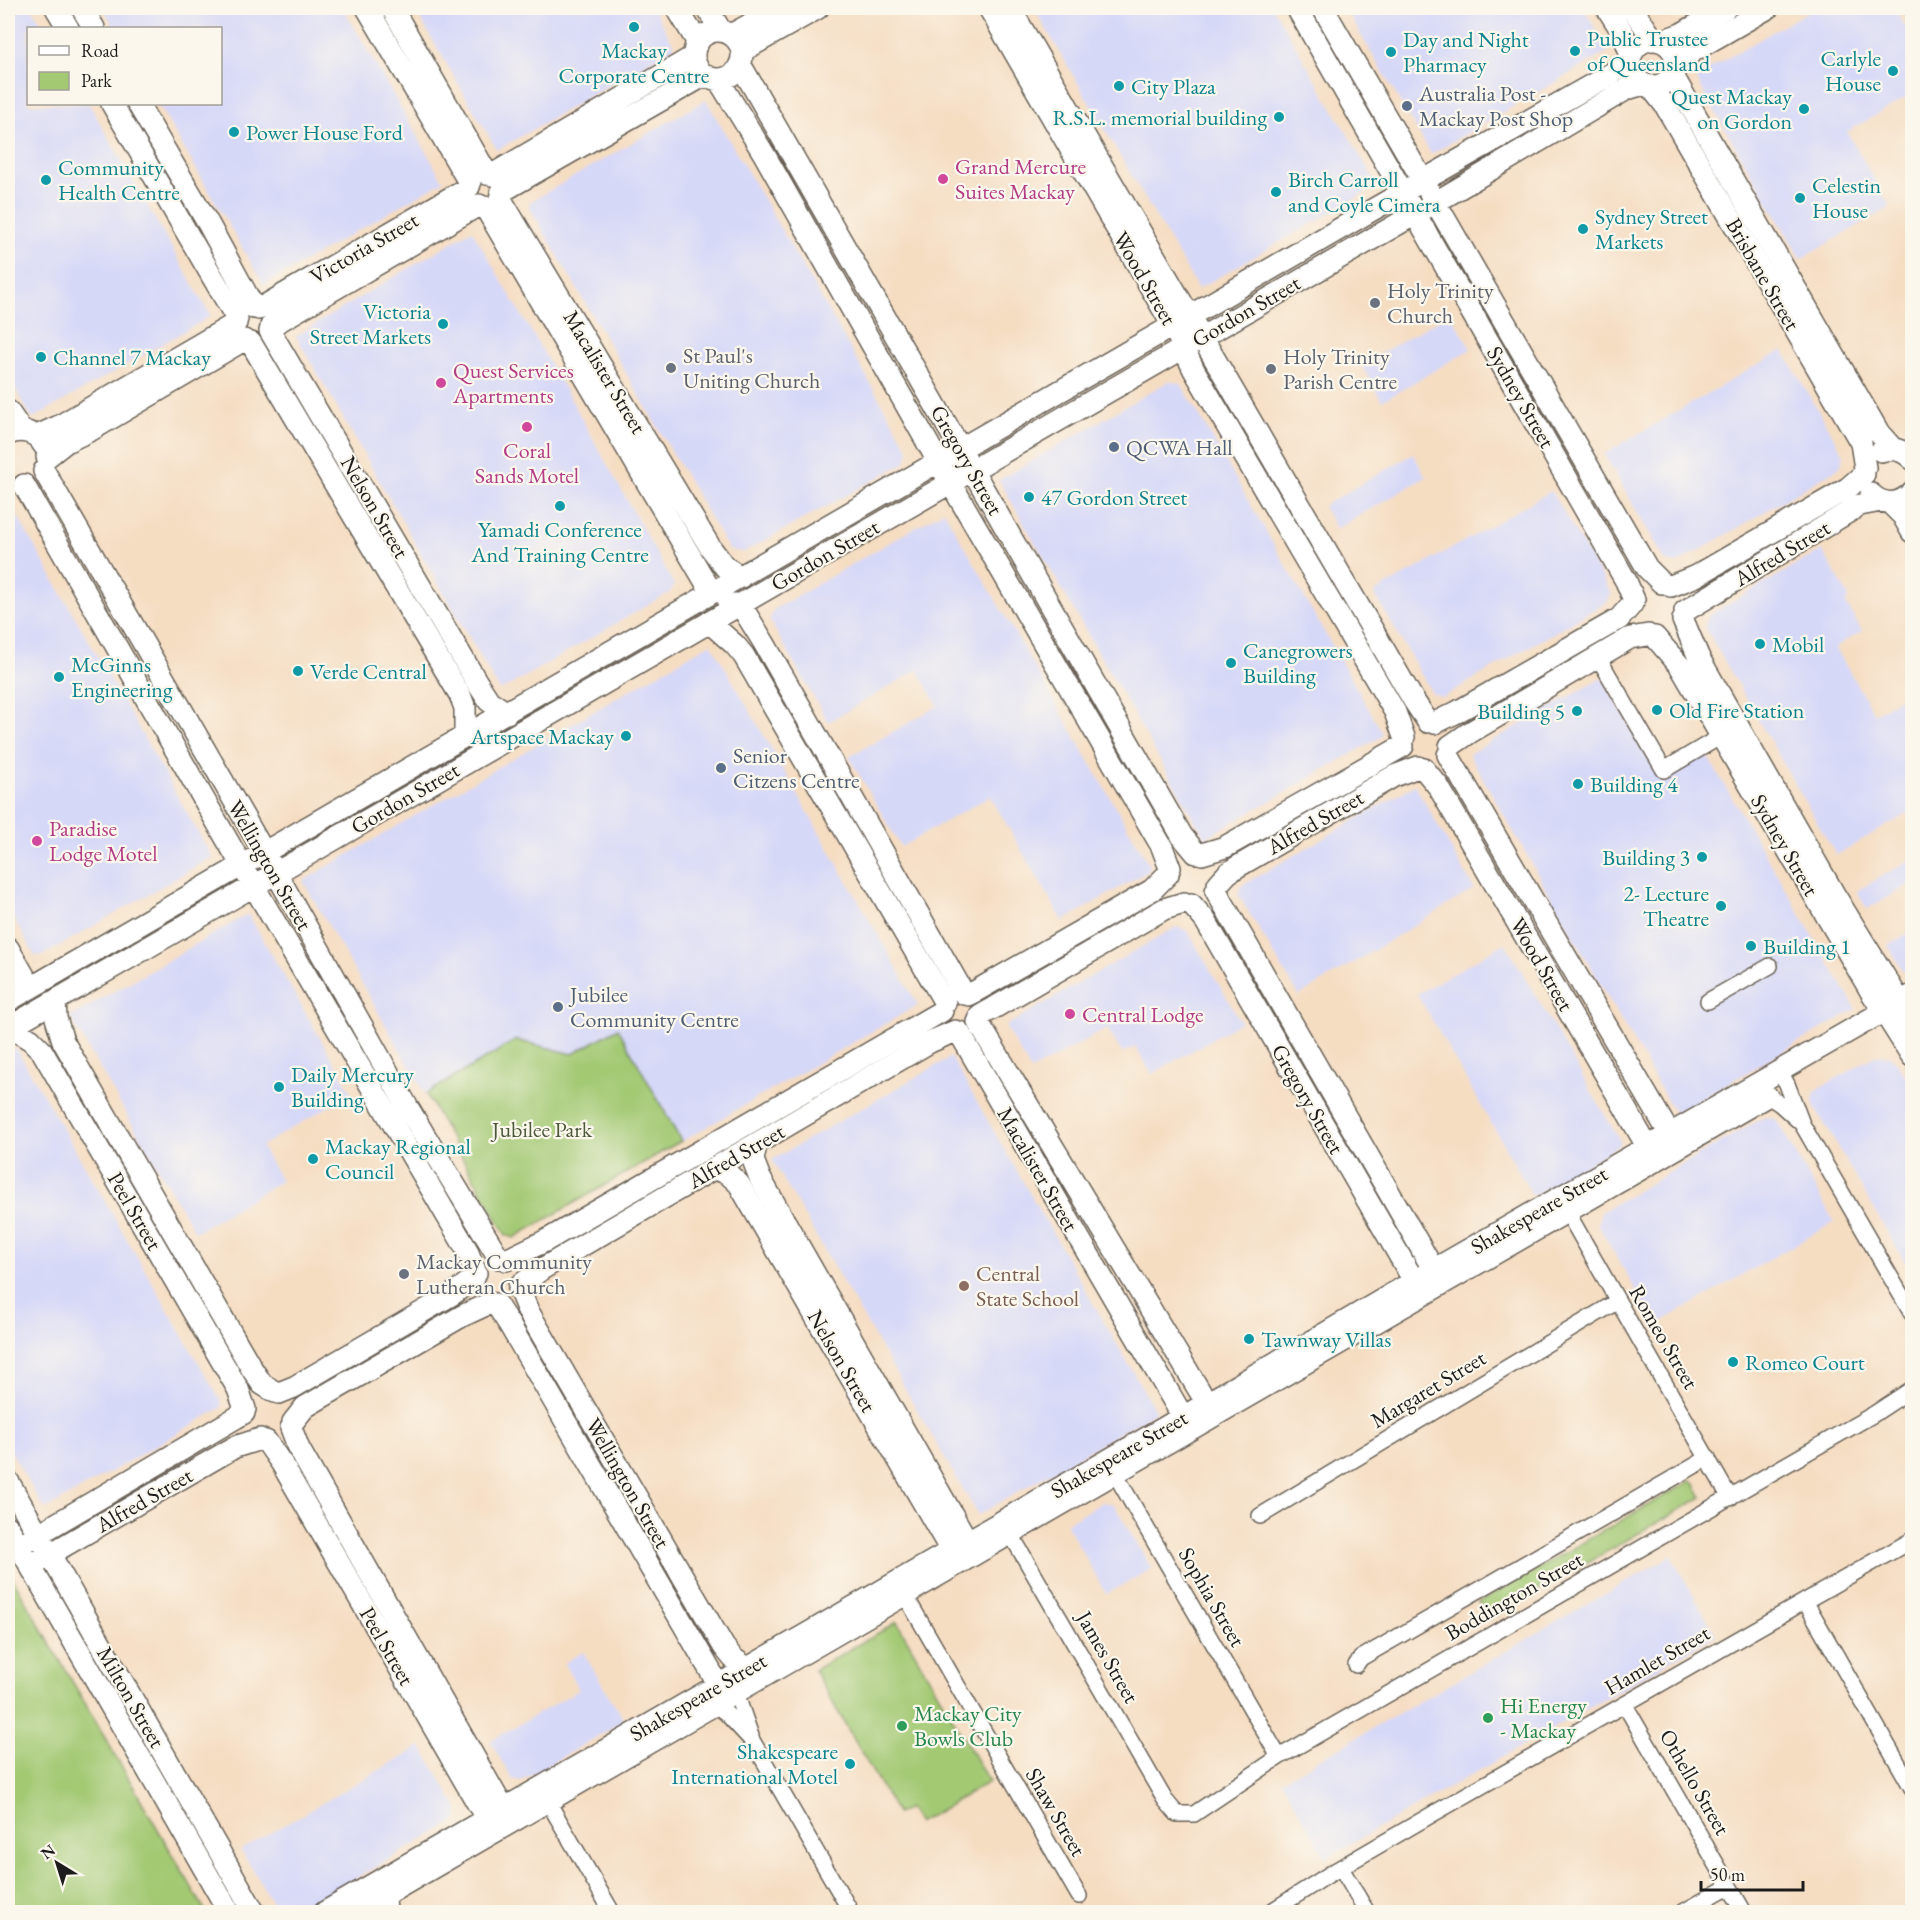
<svg xmlns="http://www.w3.org/2000/svg" width="1920" height="1920" font-family="'EB Garamond',serif">
	<style>
		.built { fill: #d6d8f8 }
		.green { fill: #a3c973; stroke: #607248; stroke-width: 1.5 }
		.lines { fill: none; stroke-linecap: round; stroke-linejoin: round }
		.street-casing { stroke: #686056; stroke-width: 18 }
		.secondary-casing { stroke: #686056; stroke-width: 24 }
		.street { stroke: #fff; stroke-width: 15 }
		.secondary { stroke: #fff; stroke-width: 21 }
		.culture-dot { fill: #0f9aa8; stroke: #fbf7ec; stroke-width: 2 }
		.service-dot { fill: #5c6f8a; stroke: #fbf7ec; stroke-width: 2 }
		.hotel-dot { fill: #d1479c; stroke: #fbf7ec; stroke-width: 2 }
		.worship-dot { fill: #6b7280; stroke: #fbf7ec; stroke-width: 2 }
		.education-dot { fill: #8d6e63; stroke: #fbf7ec; stroke-width: 2 }
		.leisure-dot { fill: #2e9e5b; stroke: #fbf7ec; stroke-width: 2 }
		.labels { text-anchor: middle; dominant-baseline: central; stroke-width: 4.5; stroke-linejoin: round; paint-order: stroke }
		.culture-label { font-size: 22px; fill: #0d838f; stroke: #fbf7ec; text-anchor: start }
		.service-label { font-size: 22px; fill: #4e5e75; stroke: #fbf7ec; text-anchor: start }
		.hotel-label { font-size: 22px; fill: #b23c85; stroke: #fbf7ec; text-anchor: start }
		.street-label { font-size: 22px; fill: #1c1c1c; stroke: #fbf7ec }
		.worship-label { font-size: 22px; fill: #5b616d; stroke: #fbf7ec; text-anchor: start }
		.park-label { font-size: 22px; fill: #4b593a; stroke: #fbf7ec }
		.education-label { font-size: 22px; fill: #785e54; stroke: #fbf7ec; text-anchor: start }
		.leisure-label { font-size: 22px; fill: #27864d; stroke: #fbf7ec; text-anchor: start }
	</style>
	<rect width="100%" height="100%" fill="#fbf7ec"/>
	<filter id="ink" filterUnits="userSpaceOnUse"><feTurbulence type="fractalNoise" baseFrequency=".0167" numOctaves="2"/><feDisplacementMap in="SourceGraphic" scale="12" xChannelSelector="R" yChannelSelector="G"/><feConvolveMatrix kernelMatrix="1 2 1 2 8 2 1 2 1" color-interpolation-filters="sRGB"/></filter>
	<filter id="wash" filterUnits="userSpaceOnUse"><feTurbulence type="fractalNoise" baseFrequency=".008" numOctaves="4" result="noise"/><feDisplacementMap in="SourceGraphic" scale="24" xChannelSelector="R" yChannelSelector="G"/><feGaussianBlur stdDeviation="1.35" result="paint"/><feColorMatrix in="noise" values="0 0 0 0 0 0 0 0 0 0 0 0 0 0 0 0 0 1.4 0 .05"/><feComposite in="paint" operator="in"/></filter>
	<g filter="url(#wash)">
		<rect width="100%" height="100%" fill="#f5ddc2"/>
		<path class="built" d="M8 8H32L44 28H28V104H89L211 316 32 419 8 376Z
			M103 8H343L443 181 264 285 158 104H220V28H115Z
			M414 8H653L675 47 497 150Z
			M1034 8H1273L1374 179 1370 190 1198 289Z
			M1345 8H1583L1609 51 1431 154Z
			M1814 8H1894L1912 39V94L1847 132 1890 207 1801 259 1695 77Z
			M706 100 909 450 906 462 744 552 729 550 529 206 530 202Z
			M472 230 577 410 674 585 670 592 500 691 296 336Z
			M1450 313 1471 349 1382 401 1361 365Z
			M1783 350 1844 455 1840 467 1677 564 1666 562 1604 454Z
			M1169 381 1181 384 1382 732 1381 737 1205 838 999 480Z
			M1413 454 1426 477 1336 529 1323 506Z
			M1551 491 1611 593 1608 601 1443 697 1432 693 1374 593Z
			M10 503 212 857 44 955 35 956 8 908V504Z
			M944 511 1150 866 1148 871 1063 921 990 796 901 847 849 757 938 706 918 670 828 722 770 621 773 610Z
			M1822 550 1849 597 1846 604 1862 631 1835 647 1874 714 1912 691V811L1836 855 1705 627 1708 616Z
			M711 643 918 1005 514 1238 506 1235 303 881Z
			M1602 678 1661 778 1705 752 1856 1009 1675 1114 1469 754Z
			M1415 785 1474 889 1299 996 1238 894 1241 886Z
			M1912 859V883L1867 909 1857 891Z
			M248 914 352 1093 261 1146 281 1181 195 1232 70 1017Z
			M1176 927 1187 930 1241 1022 1152 1074 1135 1047 1122 1053 1107 1028 1031 1071 1006 1028 1007 1025Z
			M1912 931V973L1903 971 1888 945Z
			M1505 943 1620 1141 1619 1145 1589 1164 1533 1196 1417 994Z
			M16 1048 222 1403 221 1408 48 1508 43 1507 8 1446V1053Z
			M1875 1056H1890L1896 1061 1912 1088V1274L1815 1108 1813 1100 1815 1092 1821 1087Z
			M951 1057 1156 1412 978 1515 772 1160Z
			M1764 1117 1776 1119 1834 1222 1656 1325 1598 1225 1601 1212Z
			M1103 1502 1114 1505 1152 1569 1106 1594 1066 1523Z
			M1671 1556 1716 1635 1326 1858 1282 1781Z
			M583 1652 624 1721 521 1781 512 1779 490 1741 579 1690 564 1663Z
			M421 1746 458 1809 457 1820 298 1912H278L241 1850Z"/>
		<path class="green" d="M618 1028 681 1141 514 1238 506 1235 426 1094 516 1040 573 1054Z
			M1692 1480 1702 1497 1489 1619 1479 1602Z
			M8 1569 22 1595 206 1912H8Z
			M897 1622 989 1782 918 1823 909 1808 897 1814 814 1670Z"/>
	</g>
	<g filter="url(#ink)">
		<g class="lines">
			<defs>
				<path id="street" d="M1598 657 1664 770 1728 732
					M1708 1001 1770 966
					M1780 1072 1787 1084 1802 1124 1912 1314
					M1768 1096 1780 1104 1800 1122
					M1562 1203 1730 1498
					M1110 1465 1279 1757
					M1260 1516 1618 1301
					M1006 1526 1165 1800 1177 1814H1194L1279 1757 1874 1414 1912 1389
					M905 1595 1079 1896
					M1805 1601 1912 1788
					M1356 1665 1361 1658 1708 1458
					M736 1693 751 1736
					M1625 1705 1744 1912
					M711 1708H719L726 1713 753 1742 851 1912
					M543 1793 612 1912
					M1341 1868 1367 1912
					M389 1912 388 1898 393 1890
					M1270 1912 1333 1872 1431 1815 1912 1540
					M1683 1912 1729 1886"/>
				<path id="secondary" d="M56 8 68 28
					M82 8 94 28
					M367 8 470 184
					M392 8 487 174
					M677 8 698 43
					M707 8 721 31
					M989 8 1173 326 1194 370 1395 712 1404 737
					M1010 8 1414 701 1428 722
					M1297 8 1626 581 1634 600
					M1323 8 1647 568 1662 583
					M1607 8 1623 33 1631 55
					M1632 8 1653 39
					M694 55a24 24 0 1 1 48 0a24 24 0 1 1-48 0Z
					M731 35 779 8
					M1630 63a23 23 0 1 1 46 0a23 23 0 1 1-46 0Z
					M1661 41 1681 34 1726 8
					M742 51 818 8
					M740 64 1182 836 1196 853
					M1677 65 1693 51 1768 8
					M1673 76 1879 433 1893 449
					M718 79 764 154 939 463 1162 847 1170 868
					M1650 86 1665 105 1861 443 1865 468
					M112 104 237 319
					M138 104 209 225 254 308
					M492 175 694 56
					M501 192 705 75
					M500 198 710 547 725 567 741 577
					M485 207 712 593
					M259 309 469 187
					M271 326 479 205
					M270 331 478 684 489 701 507 713
					M251 343 460 695 465 708V735
					M8 411 21 430
					M8 434C23 428 37 432 45 447
					M37 436 59 426 236 323
					M1881 451C1894 447 1904 450 1912 459
					M47 457 66 442 93 429 244 340
					M44 471 284 887 408 1108 499 1258
					M24 485 242 866 467 1250 476 1273
					M1871 494C1884 506 1900 505 1912 492
					M1890 503 1903 516 1912 532
					M1671 586 1696 576 1848 488 1864 474
					M728 604H740L764 643 964 994
					M1685 611 1860 505 1881 501
					M1683 620 1699 658 1834 894 1912 1021
					M709 622 735 645 744 656 945 1003
					M1655 637 1680 666 1870 990 1912 1056
					M1435 723 1457 712 1619 619 1632 604
					M1450 746 1469 733 1630 638 1648 635
					M1448 755 1676 1145
					M1424 769 1438 786 1654 1158
					M1202 854 1225 847 1403 746
					M1218 884 1228 873 1237 867 1394 776 1418 767
					M1216 891 1440 1281
					M1191 904 1205 920 1421 1293
					M8 948 31 988
					M969 995 1152 890 1168 874
					M8 1001 1424 180 1611 74 1630 61
					M55 1001 56 1018 63 1041 252 1369 262 1384 275 1392
					M980 1016 1164 909 1184 903
					M978 1022 1214 1415
					M10 1027 31 1040 42 1051 238 1389 245 1409
					M8 1028 1436 202 1610 99 1627 89 1644 84
					M959 1032 1190 1429
					M756 1145 753 1160 760 1178 973 1551
					M714 1169 727 1173 739 1184 957 1561
					M506 1260 547 1240 942 1011
					M519 1286 542 1269 930 1042 955 1031
					M519 1289 528 1311 724 1647 733 1658 747 1668
					M496 1304 509 1324 718 1684 730 1681
					M279 1393 294 1387 453 1294 474 1278
					M293 1422 305 1407 462 1316 490 1303
					M291 1428 299 1449 503 1808
					M266 1441 282 1464 486 1818
					M8 1481 254 1912
					M8 1527 229 1912
					M27 1541 244 1413
					M38 1561 235 1447 260 1439
					M325 1912 1207 1403 1433 1270 1912 995
					M356 1912 1767 1096"/>
			</defs>
			<use href="#street" class="street-casing"/>
			<use href="#secondary" class="secondary-casing"/>
			<use href="#street" class="street"/>
			<use href="#secondary" class="secondary"/>
		</g>
	</g>
	<g class="culture-dot">
		<circle cx="634" cy="27" r="6"/>
		<circle cx="1575" cy="51" r="6"/>
		<circle cx="1391" cy="52" r="6"/>
		<circle cx="1893" cy="71" r="6"/>
		<circle cx="1119" cy="86" r="6"/>
		<circle cx="1804" cy="109" r="6"/>
		<circle cx="1279" cy="117" r="6"/>
		<circle cx="234" cy="132" r="6"/>
		<circle cx="46" cy="180" r="6"/>
		<circle cx="1276" cy="192" r="6"/>
		<circle cx="1800" cy="198" r="6"/>
		<circle cx="1583" cy="229" r="6"/>
		<circle cx="443" cy="324" r="6"/>
		<circle cx="41" cy="357" r="6"/>
		<circle cx="1029" cy="497" r="6"/>
		<circle cx="560" cy="506" r="6"/>
		<circle cx="1760" cy="644" r="6"/>
		<circle cx="1231" cy="663" r="6"/>
		<circle cx="298" cy="671" r="6"/>
		<circle cx="59" cy="677" r="6"/>
		<circle cx="1657" cy="710" r="6"/>
		<circle cx="1577" cy="711" r="6"/>
		<circle cx="626" cy="736" r="6"/>
		<circle cx="1578" cy="784" r="6"/>
		<circle cx="1702" cy="857" r="6"/>
		<circle cx="1721" cy="906" r="6"/>
		<circle cx="1751" cy="946" r="6"/>
		<circle cx="279" cy="1087" r="6"/>
		<circle cx="313" cy="1159" r="6"/>
		<circle cx="1249" cy="1339" r="6"/>
		<circle cx="1733" cy="1362" r="6"/>
		<circle cx="850" cy="1764" r="6"/>
	</g>
	<g class="service-dot">
		<circle cx="1407" cy="106" r="6"/>
		<circle cx="1114" cy="447" r="6"/>
		<circle cx="721" cy="768" r="6"/>
		<circle cx="558" cy="1007" r="6"/>
	</g>
	<g class="hotel-dot">
		<circle cx="943" cy="179" r="6"/>
		<circle cx="441" cy="383" r="6"/>
		<circle cx="527" cy="427" r="6"/>
		<circle cx="37" cy="841" r="6"/>
		<circle cx="1070" cy="1014" r="6"/>
	</g>
	<g class="worship-dot">
		<circle cx="1375" cy="303" r="6"/>
		<circle cx="671" cy="368" r="6"/>
		<circle cx="1271" cy="369" r="6"/>
		<circle cx="404" cy="1274" r="6"/>
	</g>
	<circle class="education-dot" cx="964" cy="1286" r="6"/>
	<g class="leisure-dot">
		<circle cx="1488" cy="1718" r="6"/>
		<circle cx="902" cy="1726" r="6"/>
	</g>
	<g class="labels">
		<g class="culture-label">
			<text x="1587" y="38">Public Trustee<tspan x="1587" dy="25">of Queensland</tspan></text>
			<text x="1403" y="39">Day and Night<tspan x="1403" dy="25">Pharmacy</tspan></text>
			<text x="634" y="50" text-anchor="middle">Mackay<tspan x="634" dy="25">Corporate Centre</tspan></text>
			<text x="1881" y="58" text-anchor="end">Carlyle<tspan x="1881" dy="25">House</tspan></text>
			<text x="1131" y="86">City Plaza</text>
			<text x="1792" y="96" text-anchor="end">Quest Mackay<tspan x="1792" dy="25">on Gordon</tspan></text>
			<text x="1267" y="117" text-anchor="end">R.S.L. memorial building</text>
			<text x="246" y="132">Power House Ford</text>
			<text x="58" y="167">Community<tspan x="58" dy="25">Health Centre</tspan></text>
			<text x="1288" y="179">Birch Carroll<tspan x="1288" dy="25">and Coyle Cimera</tspan></text>
			<text x="1812" y="185">Celestin<tspan x="1812" dy="25">House</tspan></text>
			<text x="1595" y="216">Sydney Street<tspan x="1595" dy="25">Markets</tspan></text>
			<text x="431" y="311" text-anchor="end">Victoria<tspan x="431" dy="25">Street Markets</tspan></text>
			<text x="53" y="357">Channel 7 Mackay</text>
			<text x="1041" y="497">47 Gordon Street</text>
			<text x="560" y="529" text-anchor="middle">Yamadi Conference<tspan x="560" dy="25">And Training Centre</tspan></text>
			<text x="1772" y="644">Mobil</text>
			<text x="1243" y="650">Canegrowers<tspan x="1243" dy="25">Building</tspan></text>
			<text x="71" y="664">McGinns<tspan x="71" dy="25">Engineering</tspan></text>
			<text x="310" y="671">Verde Central</text>
			<text x="1669" y="710">Old Fire Station</text>
			<text x="1565" y="711" text-anchor="end">Building 5</text>
			<text x="614" y="736" text-anchor="end">Artspace Mackay</text>
			<text x="1590" y="784">Building 4</text>
			<text x="1690" y="857" text-anchor="end">Building 3</text>
			<text x="1709" y="893" text-anchor="end">2- Lecture<tspan x="1709" dy="25">Theatre</tspan></text>
			<text x="1763" y="946">Building 1</text>
			<text x="291" y="1074">Daily Mercury<tspan x="291" dy="25">Building</tspan></text>
			<text x="325" y="1146">Mackay Regional<tspan x="325" dy="25">Council</tspan></text>
			<text x="1261" y="1339">Tawnway Villas</text>
			<text x="1745" y="1362">Romeo Court</text>
			<text x="838" y="1751" text-anchor="end">Shakespeare<tspan x="838" dy="25">International Motel</tspan></text>
		</g>
		<g class="service-label">
			<text x="1419" y="93">Australia Post -<tspan x="1419" dy="25">Mackay Post Shop</tspan></text>
			<text x="1126" y="447">QCWA Hall</text>
			<text x="733" y="755">Senior<tspan x="733" dy="25">Citzens Centre</tspan></text>
			<text x="570" y="994">Jubilee<tspan x="570" dy="25">Community Centre</tspan></text>
		</g>
		<g class="hotel-label">
			<text x="955" y="166">Grand Mercure<tspan x="955" dy="25">Suites Mackay</tspan></text>
			<text x="453" y="370">Quest Services<tspan x="453" dy="25">Apartments</tspan></text>
			<text x="527" y="450" text-anchor="middle">Coral<tspan x="527" dy="25">Sands Motel</tspan></text>
			<text x="49" y="828">Paradise<tspan x="49" dy="25">Lodge Motel</tspan></text>
			<text x="1082" y="1014">Central Lodge</text>
		</g>
		<g class="street-label">
			<text transform="translate(364 248) rotate(-30)">Victoria Street</text>
			<text transform="translate(1763 274) rotate(60)">Brisbane Street</text>
			<text transform="translate(1145 278) rotate(60)">Wood Street</text>
			<text transform="translate(1246 311) rotate(-30)">Gordon Street</text>
			<text transform="translate(605 372) rotate(59)">Macalister Street</text>
			<text transform="translate(1521 397) rotate(60)">Sydney Street</text>
			<text transform="translate(967 460) rotate(60)">Gregory Street</text>
			<text transform="translate(375 507) rotate(60)">Nelson Street</text>
			<text transform="translate(1782 553) rotate(-31)">Alfred Street</text>
			<text transform="translate(825 555) rotate(-30)">Gordon Street</text>
			<text transform="translate(405 798) rotate(-30)">Gordon Street</text>
			<text transform="translate(1315 822) rotate(-30)">Alfred Street</text>
			<text transform="translate(1785 845) rotate(60)">Sydney Street</text>
			<text transform="translate(270 865) rotate(60)">Wellington Street</text>
			<text transform="translate(1542 964) rotate(60)">Wood Street</text>
			<text transform="translate(1308 1099) rotate(60)">Gregory Street</text>
			<text transform="translate(736 1156) rotate(-30)">Alfred Street</text>
			<text transform="translate(1038 1169) rotate(60)">Macalister Street</text>
			<text transform="translate(1539 1210) rotate(-30)">Shakespeare Street</text>
			<text transform="translate(135 1211) rotate(60)">Peel Street</text>
			<text transform="translate(1664 1337) rotate(60)">Romeo Street</text>
			<text transform="translate(842 1361) rotate(60)">Nelson Street</text>
			<text transform="translate(1428 1389) rotate(-31)">Margaret Street</text>
			<text transform="translate(1119 1454) rotate(-30)">Shakespeare Street</text>
			<text transform="translate(628 1483) rotate(60)">Wellington Street</text>
			<text transform="translate(144 1500) rotate(-30)">Alfred Street</text>
			<text transform="translate(1514 1596) rotate(-30)">Boddington Street</text>
			<text transform="translate(1212 1597) rotate(60)">Sophia Street</text>
			<text transform="translate(387 1646) rotate(60)">Peel Street</text>
			<text transform="translate(1108 1657) rotate(60)">James Street</text>
			<text transform="translate(1657 1660) rotate(-30)">Hamlet Street</text>
			<text transform="translate(131 1697) rotate(60)">Milton Street</text>
			<text transform="translate(698 1697) rotate(-30)">Shakespeare Street</text>
			<text transform="translate(1695 1782) rotate(60)">Othello Street</text>
			<text transform="translate(1056 1812) rotate(60)">Shaw Street</text>
		</g>
		<g class="worship-label">
			<text x="1387" y="290">Holy Trinity<tspan x="1387" dy="25">Church</tspan></text>
			<text x="683" y="355">St Paul's<tspan x="683" dy="25">Uniting Church</tspan></text>
			<text x="1283" y="356">Holy Trinity<tspan x="1283" dy="25">Parish Centre</tspan></text>
			<text x="416" y="1261">Mackay Community<tspan x="416" dy="25">Lutheran Church</tspan></text>
		</g>
		<g class="park-label">
			<text x="542" y="1129">Jubilee Park</text>
		</g>
		<g class="education-label">
			<text x="976" y="1273">Central<tspan x="976" dy="25">State School</tspan></text>
		</g>
		<g class="leisure-label">
			<text x="1500" y="1705">Hi Energy<tspan x="1500" dy="25">- Mackay</tspan></text>
			<text x="914" y="1713">Mackay City<tspan x="914" dy="25">Bowls Club</tspan></text>
		</g>
	</g>
	<rect width="1920" height="1920" fill="none" stroke="#fbf7ec" stroke-width="30"/>
	<rect x="27" y="27" width="195" height="78" fill="#fbf7ec" stroke="#a29f99" stroke-width="1.5"/>
	<rect x="39" y="46" width="30" height="9" fill="#ffffff" stroke="#a29f99" stroke-width="1.5"/>
	<text x="81" y="57" font-size="18" fill="#1c1c1c">Road</text>
	<rect x="39" y="72" width="30" height="18" fill="#a3c973" stroke="#a29f99" stroke-width="1.5"/>
	<text x="81" y="87" font-size="18" fill="#1c1c1c">Park</text>
	<g transform="translate(57 1863) rotate(322)" stroke="#fbf7ec" stroke-width="4.5" paint-order="stroke">
	<path d="M0-4.5L10 22L0 15L-10 22Z" fill="#1c1c1c"/>
	<text y="-9" font-size="16" font-weight="bold" text-anchor="middle" fill="#1c1c1c">N</text>
	</g>
	<path d="M1701 1881v9h102v-9" fill="none" stroke="#1c1c1c" stroke-width="3"/>
	<text x="1710" y="1881" font-size="18" fill="#1c1c1c" stroke="#fbf7ec" stroke-width="4.5" paint-order="stroke">50 m</text>
</svg>
